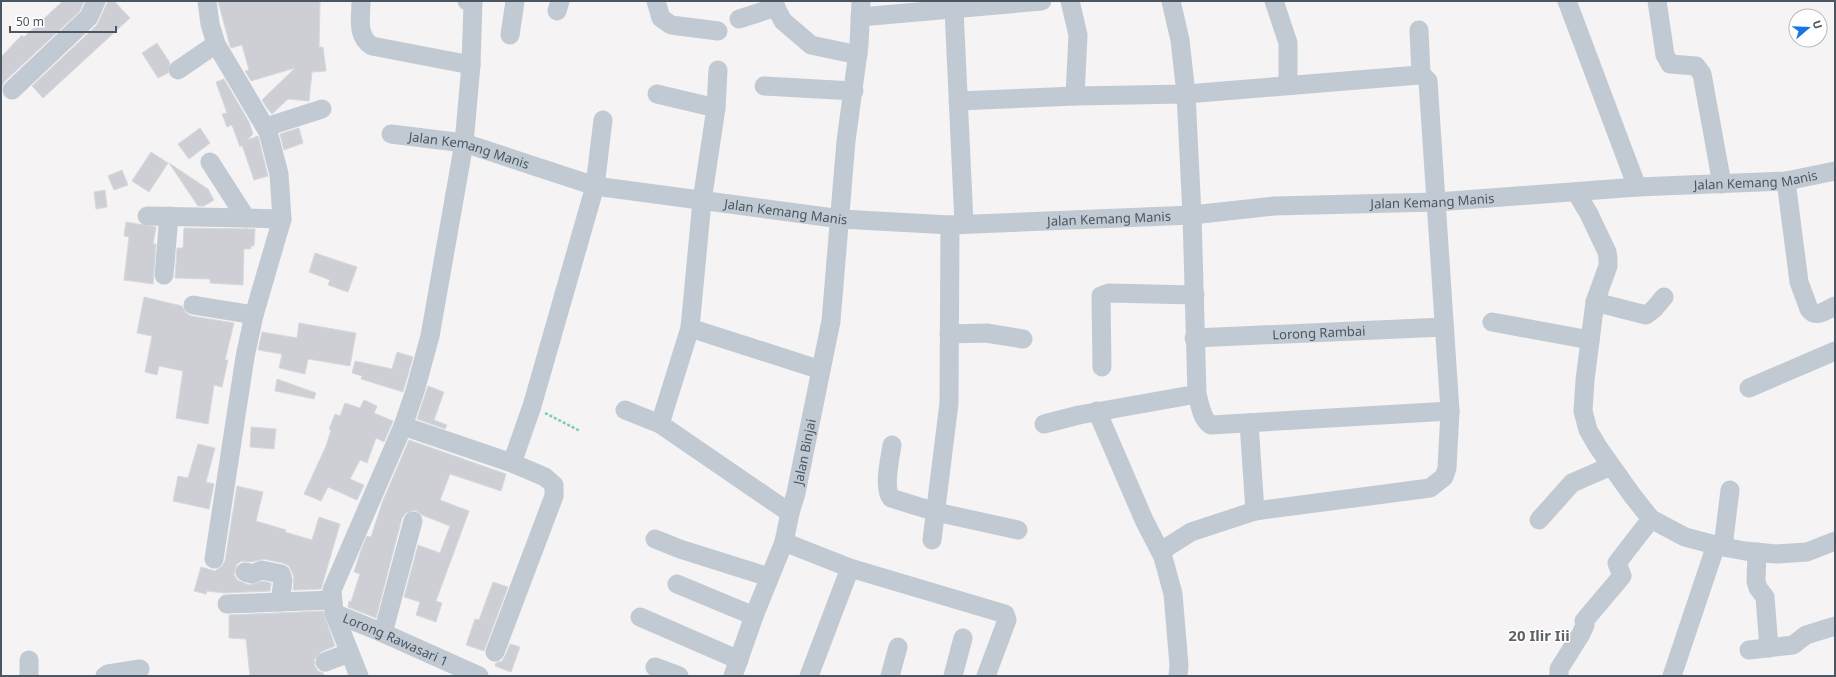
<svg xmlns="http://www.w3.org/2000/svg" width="1836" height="677" font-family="'Noto Sans',sans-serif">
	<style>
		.building { fill: #cdcfd5; stroke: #d7d9de }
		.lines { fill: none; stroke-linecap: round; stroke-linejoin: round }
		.path { stroke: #7ad0a6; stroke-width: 2.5; stroke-dasharray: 3 2; stroke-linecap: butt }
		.minor { stroke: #c1cad2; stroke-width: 19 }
		.labels { text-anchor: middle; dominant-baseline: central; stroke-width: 3; stroke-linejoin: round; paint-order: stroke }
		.street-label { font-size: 13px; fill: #4a5661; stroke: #fff }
		.quarter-label { font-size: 15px; font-weight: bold; fill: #5f6368; stroke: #fff }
	</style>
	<rect width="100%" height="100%" fill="#f5f3f3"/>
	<path class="building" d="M63 1H84L80 11 4 82 1 88V57L22 35 24 37Z
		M108 1H114L130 18 43 98 32 86 97 25Z
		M218 1H320L319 47H323L326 71 312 72 309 101 288 99 272 114 267 108 262 100 295 68 251 81 245 71 249 70 242 45 231 48 230 46Z
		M157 43 170 63 168 73 158 78 142 53Z
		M224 79 249 122 253 134 247 140 258 136 268 176 254 180 242 145 240 147 232 125 227 127 222 114 227 113 216 82Z
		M200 128 210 143 189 159 178 144Z
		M299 128 303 143 284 150 280 134Z
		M151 152 168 163 149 192 132 181Z
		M169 163 208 189 214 200 204 206H198Z
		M122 170 128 185 114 190 108 176Z
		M105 190 107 207 96 209 94 192Z
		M126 222 156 227 153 244H156L153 284 124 280 129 237 124 236Z
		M184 228 255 229 254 246H251V249H244L243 285 210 283V279L175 278 177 248H183Z
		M315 253 357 267 348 292 328 285 330 280 309 272Z
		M144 297 182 306 186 313 191 316 234 323 225 360H228L222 387 214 385 208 424 176 418 183 371 159 366 157 375 145 372 152 336 137 333Z
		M299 323 356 333 350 366 308 359 305 374 279 368 282 354 258 350 262 332 297 338Z
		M397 352 413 357 403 392 361 379 362 376 352 373 355 361 392 369Z
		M277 379 316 393 314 399 275 391Z
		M428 386 444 392 434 420 447 425 445 429 417 419Z
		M364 400 377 406 374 413 393 421 384 442 376 438 367 463 360 460 350 479 364 485 357 500 328 487 321 501 304 494 326 446 331 430 329 429 335 414 340 416 345 403 360 408Z
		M251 427 276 429 274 449 250 447Z
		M409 440 506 474 501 491 450 474 440 500 469 511 436 601 442 603 436 622 416 615 420 602 404 597 418 545 440 553 450 526 422 515 415 510 406 513 402 518 376 618 348 607 349 601 351 602 360 574 354 572 361 550 367 536 371 537 382 503Z
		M198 444 215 448 206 482 214 484 209 509 173 501 178 476 188 478Z
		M237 486 263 492 256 521 286 530 285 532 312 540 319 517 340 524 321 589 293 590 294 577 289 566 283 563 264 559 251 562 242 561 237 564 234 574 237 580 249 585 263 581 271 583 270 591 225 593 207 591 206 594 194 591 201 567 215 571 222 566 225 561Z
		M493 582 508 587 484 651 466 645 475 619 479 620Z
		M323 611 335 646 321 652 314 660 315 666 318 671 323 673 324 676H250L246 639 229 638V615Z
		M510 644 520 647 511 672 495 666 496 663 502 661 505 656Z"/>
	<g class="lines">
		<path class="path" d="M545 413 580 431"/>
		<g class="minor">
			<path d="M207 1 210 24 216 44 268 132 279 174 282 219 254 315 245 357 214 559"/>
			<path d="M361 1C361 18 356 36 372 46L471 65"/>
			<path d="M656 1 661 18 671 25 718 31"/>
			<path d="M772 1 783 21 811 45 858 55"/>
			<path d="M1070 1 1078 35 1075 96 1186 94 1419 75 1423 76 1428 81 1450 411 1447 468 1444 477 1430 488 1255 511 1191 532 1161 551"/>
			<path d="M1171 1 1180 40 1186 94 1192 215 1197 394C1200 404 1201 419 1211 425L1450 411"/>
			<path d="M1274 1 1288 43V85"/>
			<path d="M1567 1 1637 187"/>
			<path d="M1657 1 1665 55 1670 64 1696 66 1702 74 1722 184"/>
			<path d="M954 9 964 224"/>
			<path d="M557 11 560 1"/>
			<path d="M860 17 1042 1"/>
			<path d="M739 19 776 7"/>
			<path d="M1419 30 1421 75"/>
			<path d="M510 35 515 1"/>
			<path d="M178 70 216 44"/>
			<path d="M764 86 854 91"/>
			<path d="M12 90 89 17 96 1"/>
			<path d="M657 94 716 108"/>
			<path d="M958 101 1075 96"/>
			<path d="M266 127 322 109"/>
			<path id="s1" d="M391 134 464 143 595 186 841 219 950 225 1192 215 1274 206 1437 202 1637 187 1786 181 1835 171"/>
			<path d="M210 162 246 218 282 219"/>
			<path d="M1786 181 1799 282 1809 309C1816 319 1826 310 1835 306"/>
			<path d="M1576 192 1589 214 1607 252 1608 259V266L1595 302 1585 380 1583 411 1588 430 1598 447 1632 495 1651 519 1685 537 1723 547 1745 551 1776 554 1807 552 1835 541"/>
			<path d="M147 216 246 218"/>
			<path d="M164 275 169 216"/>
			<path d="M1595 302 1646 315 1654 309 1664 297"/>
			<path d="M193 305 254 315"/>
			<path d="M1492 322 1590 340"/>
			<path d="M690 328 821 370"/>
			<path d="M949 334 986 333 1023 339"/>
			<path id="s2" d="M1194 338 1444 327"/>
			<path d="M1102 367 1101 296 1109 293 1195 295"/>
			<path d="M1749 388 1835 351"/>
			<path d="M625 410 660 424 790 513"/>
			<path d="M1097 411 1144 520 1163 557 1173 594 1179 665 1178 676"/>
			<path d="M1249 423 1255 511"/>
			<path d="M660 424 690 328 702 201 716 108 718 70"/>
			<path d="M1044 424 1079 415 1197 394"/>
			<path d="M403 426 415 391 430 336 464 143 471 65 473 2 467 1"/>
			<path d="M892 445C890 459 883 487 891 498L936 512 1018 530"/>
			<path d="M512 463 532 406 595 186 603 120"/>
			<path d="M1539 520 1572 483 1611 466"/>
			<path d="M655 539 680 549 769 577"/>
			<path d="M932 540 949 403 950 225"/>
			<path d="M784 542 850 568 1005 614 1007 620 986 676"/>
			<path d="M1723 547 1730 490"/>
			<path d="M1757 552 1756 581 1758 588 1765 597 1769 648"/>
			<path d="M245 572 252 574 262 570 281 574 283 580 280 602"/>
			<path d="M677 584 754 616"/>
			<path d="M227 604 332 600"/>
			<path id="s3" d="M334 613 383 633 479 676"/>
			<path d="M640 617 739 660"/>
			<path d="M383 633 413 521"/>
			<path d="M1749 650 1793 645 1806 635 1835 626"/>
			<path d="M325 662 349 653"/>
			<path d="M655 667 679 676"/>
			<path d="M29 676V660"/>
			<path d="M105 676 108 674 140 669"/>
			<path d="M359 676 334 613 332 590 403 426 512 463 545 477 554 485V496L495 652"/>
			<path id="s4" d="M733 676 754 616 784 542 790 513 796 493 831 321 846 141 859 45 861 1"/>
			<path d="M809 676 850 568"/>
			<path d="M890 676 898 647"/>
			<path d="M953 676 963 638"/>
			<path d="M1559 676V669L1581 634 1585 625 1584 621 1622 576 1617 563 1651 519"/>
			<path d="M1672 676 1716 545"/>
		</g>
	</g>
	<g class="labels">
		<g class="street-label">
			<text stroke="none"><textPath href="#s1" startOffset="80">Jalan Kemang Manis</textPath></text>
			<text stroke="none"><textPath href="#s1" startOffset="1376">Jalan Kemang Manis</textPath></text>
			<text stroke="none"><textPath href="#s1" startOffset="1052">Jalan Kemang Manis</textPath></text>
			<text stroke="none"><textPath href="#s1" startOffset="404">Jalan Kemang Manis</textPath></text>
			<text stroke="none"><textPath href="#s1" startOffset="728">Jalan Kemang Manis</textPath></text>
			<text stroke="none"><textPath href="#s2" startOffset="125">Lorong Rambai</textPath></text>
			<text stroke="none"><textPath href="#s4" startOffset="236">Jalan Binjai</textPath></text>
			<text stroke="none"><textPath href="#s3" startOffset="67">Lorong Rawasari 1</textPath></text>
		</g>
		<g class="quarter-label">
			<text x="1539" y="635">20 Ilir Iii</text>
		</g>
	</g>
	<rect width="1836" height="677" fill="none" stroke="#4a5661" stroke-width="4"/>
	<g transform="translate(1808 28) rotate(71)"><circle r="19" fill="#ffffff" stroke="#b7bbc0"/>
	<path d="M0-3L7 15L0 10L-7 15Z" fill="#1a73e8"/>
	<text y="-6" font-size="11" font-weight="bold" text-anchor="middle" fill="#4a5661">U</text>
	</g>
	<path d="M10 26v6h106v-6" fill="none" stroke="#4a5661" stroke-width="2"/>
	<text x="16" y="26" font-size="12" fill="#4a5661" stroke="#ffffff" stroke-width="3" paint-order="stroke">50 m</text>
</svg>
